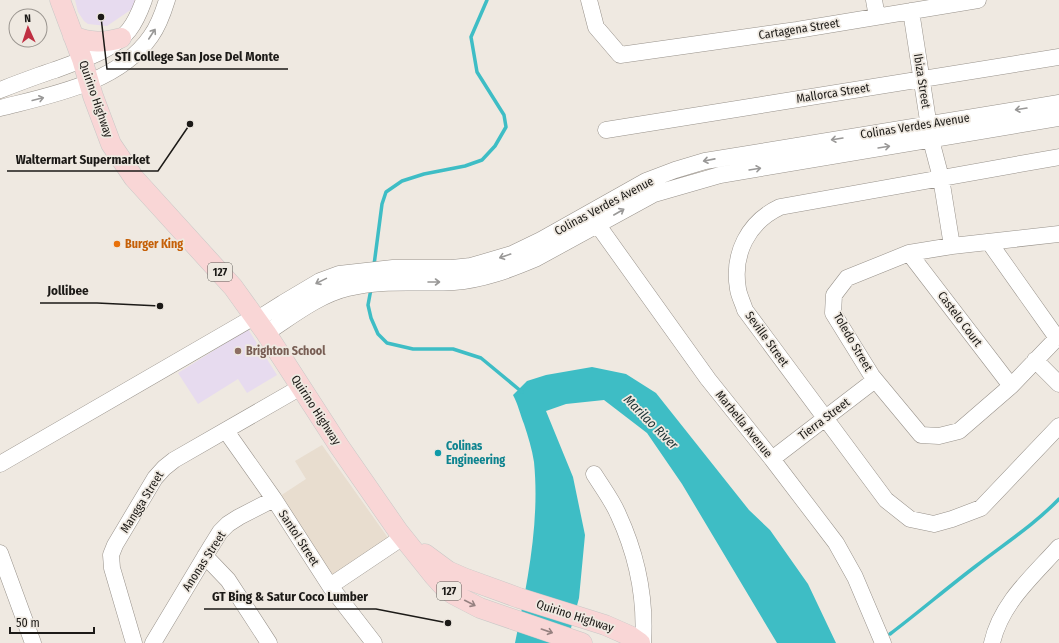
<svg xmlns="http://www.w3.org/2000/svg" width="1059" height="643" font-family="'Fira Sans Condensed',sans-serif">
	<style>
		.built { fill: #e8ddcf }
		.education { fill: #e7dbef }
		.water { fill: #3ebdc5 }
		.lines { fill: none; stroke-linecap: round; stroke-linejoin: round }
		.stream { stroke: #3ebdc5; stroke-width: 3.5 }
		.minor-casing { stroke: #98928b; stroke-width: 17 }
		.major-casing { stroke: #c9c8c7; stroke-width: 21 }
		.minor { stroke: #fff; stroke-width: 16 }
		.major { stroke: #f9d6d6; stroke-width: 20 }
		.oneway { stroke: #999897 }
		.oneway2 { stroke: #968180 }
		.food-dot { fill: #e8710a; stroke: #efe9e1; stroke-width: 1.5 }
		.education-dot { fill: #8d6e63; stroke: #efe9e1; stroke-width: 1.5 }
		.culture-dot { fill: #0f9aa8; stroke: #efe9e1; stroke-width: 1.5 }
		.labels { text-anchor: middle; dominant-baseline: central; stroke-width: 3.5; stroke-linejoin: round; paint-order: stroke }
		.shield { fill: #efe9e1; stroke: #5b5854; stroke-width: 1 }
		.shield-label { font-size: 11px; font-weight: bold; fill: #1c1a17 }
		.street-label { font-size: 12px; fill: #1c1a17; stroke: #efe9e1 }
		.food-label { font-size: 12px; font-weight: bold; fill: #c56008; stroke: #efe9e1; text-anchor: start }
		.education-label { font-size: 12px; font-weight: bold; fill: #785e54; stroke: #efe9e1; text-anchor: start }
		.culture-label { font-size: 12px; font-weight: bold; fill: #0d838f; stroke: #efe9e1; text-anchor: start }
		.water-label { font-size: 13px; font-style: italic; fill: #203637; stroke: #efe9e1 }
		.leader { fill: none; stroke: #1c1a17; stroke-width: 1.5 }
		.callout-dot { fill: #1c1a17; stroke: #efe9e1; stroke-width: 1.5 }
		.callout-label { font-size: 13px; text-anchor: middle; font-weight: bold; fill: #1c1a17; stroke: #efe9e1; stroke-width: 3.5; stroke-linejoin: round; paint-order: stroke }
	</style>
	<rect width="100%" height="100%" fill="#efe9e1"/>
	<path class="built" d="M322 445 391 542 333 579 277 498 306 479 295 461Z"/>
	<path class="education" d="M75 0H135L132 9 107 26 88 24 84 21 78 12Z
		M248 329 277 375 247 393 238 379 198 404 178 373Z"/>
	<path class="water" d="M592 367 626 374 656 393 749 510 770 530 808 584 836 643H777L682 484 647 433 604 400 566 404 546 411 573 477 585 535 579 598 567 643H515C527 584 540 523 534 462 532 449 528 436 524 424 520 414 518 404 513 395L527 381 546 375Z"/>
	<g class="lines">
		<path class="stream" d="M374 265 382 204 386 192 402 181 424 174 465 166 482 160 495 146 506 127 504 115 477 72 471 37 487 0
			M371 289 368 305 371 318 378 334 387 343 413 349H453L481 358 522 392
			M890 634C919 612 947 588 976 566 1004 544 1034 525 1059 499"/>
		<defs>
			<path id="minor" d="M589 0 596 27 620 55 797 30 978 0
				M874 0 877 17
				M911 11 931 140 941 178 952 246
				M0 90C18 83 36 76 55 70 80 60 112 52 129 30 136 21 140 11 144 0
				M0 108C51 95 119 83 151 36 159 25 163 13 167 0
				M606 130 1059 57
				M1059 157 780 207C748 222 732 254 738 289 739 296 743 303 745 310L886 500 910 519 934 524 952 519 981 508 1059 426
				M592 217 708 379 772 459 836 543 855 577 883 643
				M1059 234 952 246 909 253 847 278 834 295 833 313 872 376 921 435 939 436 959 431 1011 386 1059 336
				M989 242 1057 338
				M909 253 1011 386
				M256 320 283 303 320 281 339 274 393 268H452L471 266 512 254 541 240 646 181 675 170 705 161 1059 103
				M266 333C291 317 318 295 348 288 383 279 418 284 454 282 482 280 509 270 535 259L654 194 720 175 1059 118
				M1035 360 1059 384
				M226 431 274 499 330 586 374 643
				M772 459 875 380
				M0 464 254 317
				M594 474C602 487 612 500 618 514 637 555 646 598 643 643
				M0 553 33 643
				M205 556 228 580 269 643
				M330 586 403 537
				M134 643 112 568 111 555 115 545 155 478 164 468 174 460 301 387
				M153 643 210 548 220 532 228 524 239 517 274 499
				M992 643C1001 603 1033 576 1059 547"/>
			<path id="major" d="M60 0 82 59 93 96 111 144 134 178 233 287 266 333 339 446 398 531 434 576 444 587 453 594 480 608 582 643
				M73 36C90 43 104 43 121 38
				M425 554 448 571 464 578 519 598 605 625 630 636 640 643"/>
		</defs>
		<use href="#minor" class="minor-casing"/>
		<use href="#major" class="major-casing"/>
		<use href="#minor" class="minor"/>
		<use href="#major" class="major"/>
	</g>
	<defs><path id="oneway-shaft" d="M-6 0H5M1.5-3L5.5 0L1.5 3" fill="none" stroke-width="1.6" stroke-linecap="round" stroke-linejoin="round"/></defs>
	<g class="oneway">
		<use href="#oneway-shaft" transform="translate(152 34) rotate(-57)"/>
		<use href="#oneway-shaft" transform="translate(38 99) rotate(-14)"/>
		<use href="#oneway-shaft" transform="translate(1021 109) rotate(171)"/>
		<use href="#oneway-shaft" transform="translate(837 139) rotate(171)"/>
		<use href="#oneway-shaft" transform="translate(884 147) rotate(-9)"/>
		<use href="#oneway-shaft" transform="translate(709 160) rotate(169)"/>
		<use href="#oneway-shaft" transform="translate(755 169) rotate(-9)"/>
		<use href="#oneway-shaft" transform="translate(619 212) rotate(-30)"/>
		<use href="#oneway-shaft" transform="translate(505 256) rotate(161)"/>
		<use href="#oneway-shaft" transform="translate(321 281) rotate(154)"/>
		<use href="#oneway-shaft" transform="translate(434 282)"/>
	</g>
	<g class="oneway2">
		<use href="#oneway-shaft" transform="translate(470 603) rotate(27)"/>
		<use href="#oneway-shaft" transform="translate(547 631) rotate(19)"/>
	</g>
	<circle class="food-dot" cx="117" cy="244" r="4"/>
	<circle class="education-dot" cx="238" cy="351" r="4"/>
	<circle class="culture-dot" cx="438" cy="453" r="4"/>
	<g class="labels">
		<g class="shield">
			<rect x="208" y="263" width="24" height="18" rx="3"/>
			<rect x="437" y="582" width="24" height="18" rx="3"/>
		</g>
		<g class="shield-label">
			<text x="220" y="272">127</text>
			<text x="449" y="591">127</text>
		</g>
		<g class="street-label">
			<text transform="translate(799 29) rotate(-9)">Cartagena Street</text>
			<text transform="translate(922 81) rotate(81)">Ibiza Street</text>
			<text transform="translate(833 93) rotate(-9)">Mallorca Street</text>
			<text transform="translate(96 99) rotate(71)">Quirino Highway</text>
			<text transform="translate(915 126) rotate(-9)">Colinas Verdes Avenue</text>
			<text transform="translate(604 206) rotate(-28)">Colinas Verdes Avenue</text>
			<text transform="translate(960 319) rotate(53)">Castelo Court</text>
			<text transform="translate(767 339) rotate(54)">Seville Street</text>
			<text transform="translate(853 342) rotate(60)">Toledo Street</text>
			<text transform="translate(316 410) rotate(57)">Quirino Highway</text>
			<text transform="translate(824 419) rotate(-37)">Tierra Street</text>
			<text transform="translate(744 424) rotate(51)">Marbella Avenue</text>
			<text transform="translate(142 502) rotate(-58)">Mangga Street</text>
			<text transform="translate(299 538) rotate(57)">Santol Street</text>
			<text transform="translate(204 561) rotate(-57)">Anonas Street</text>
			<text transform="translate(575 616) rotate(18)">Quirino Highway</text>
		</g>
		<g class="food-label">
			<text x="125" y="244">Burger King</text>
		</g>
		<g class="education-label">
			<text x="246" y="351">Brighton School</text>
		</g>
		<g class="culture-label">
			<text x="446" y="446">Colinas<tspan x="446" dy="14">Engineering</tspan></text>
		</g>
		<g class="water-label">
			<text transform="translate(651 422) rotate(45)">Marilao River</text>
		</g>
	</g>
	<path class="leader" d="M101 17L107 69H288M190 124L158 171H7M160 306L97 303H40M448 623L376 609H204"/>
	<g class="callout-dot">
		<circle cx="101" cy="17" r="4"/>
		<circle cx="190" cy="124" r="4"/>
		<circle cx="160" cy="306" r="4"/>
		<circle cx="448" cy="623" r="4"/>
	</g>
	<g class="callout-label">
		<text x="197" y="61">STI College San Jose Del Monte</text>
		<text x="83" y="164">Waltermart Supermarket</text>
		<text x="68" y="295">Jollibee</text>
		<text x="290" y="601">GT Bing &amp; Satur Coco Lumber</text>
	</g>
	<g transform="translate(28 28) rotate(357)"><circle r="19" fill="#efe9e1" stroke="#9b9690"/>
	<path d="M0-3L7 15L0 10L-7 15Z" fill="#bf2f42"/>
	<text y="-6" font-size="11" font-weight="bold" text-anchor="middle" fill="#1c1a17">N</text>
	</g>
	<path d="M10 627v6h84v-6" fill="none" stroke="#1c1a17" stroke-width="2"/>
	<text x="16" y="627" font-size="12" fill="#1c1a17" stroke="#efe9e1" stroke-width="3" paint-order="stroke">50 m</text>
</svg>
